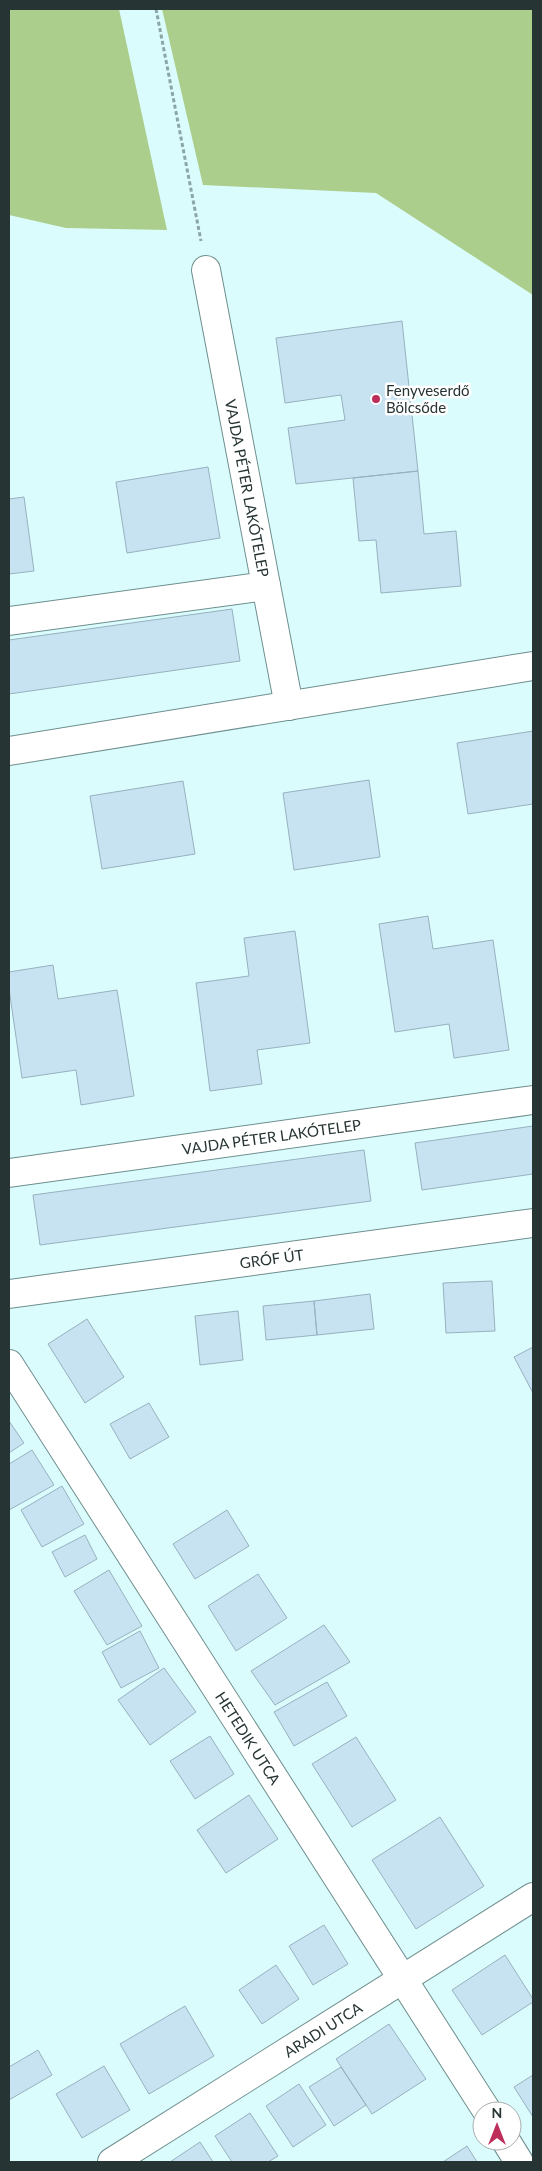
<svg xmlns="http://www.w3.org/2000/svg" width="542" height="2171" font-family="Lato,sans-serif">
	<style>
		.green { fill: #acce8c }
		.building { fill: #c7e2f1; stroke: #97b1bf }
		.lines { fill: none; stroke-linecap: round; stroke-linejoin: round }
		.minor-casing { stroke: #6f8e8e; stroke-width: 30 }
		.path { stroke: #8ca5a5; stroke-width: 3; stroke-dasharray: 4 2.5; stroke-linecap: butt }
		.minor { stroke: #fff; stroke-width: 28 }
		.poi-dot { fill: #bd2e5a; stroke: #fff; stroke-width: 2 }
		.labels { text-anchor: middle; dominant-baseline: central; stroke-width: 5; stroke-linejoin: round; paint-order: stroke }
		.poi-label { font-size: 15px; fill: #273434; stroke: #fff; text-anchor: start }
		.street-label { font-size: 15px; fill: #273434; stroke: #fff }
	</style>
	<rect width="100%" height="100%" fill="#dbfcfd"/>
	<path class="green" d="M9 9H119L167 230 66 228 9 215Z
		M162 9H533V295L376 193 203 185Z"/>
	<path class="building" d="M402 321 418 471 296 484 288 428 345 420 341 395 285 403 276 338Z
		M208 467 220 538 127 553 116 482Z
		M418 471 424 534 456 531 461 586 381 593 376 540 359 541 353 478Z
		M24 497 34 571 9 574V499Z
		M232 609 240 661 9 694V640Z
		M533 731V804L468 814 457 743Z
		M369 780 380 857 294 870 283 793Z
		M183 781 195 854 102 869 90 796Z
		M428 916 433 949 493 940 509 1050 454 1058 449 1024 395 1032 379 924Z
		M295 931 310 1043 257 1050 262 1084 210 1091 196 983 249 976 244 938Z
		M53 965 58 999 117 990 134 1096 81 1105 76 1070 22 1078 9 989V972Z
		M533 1126V1174L422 1190 415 1143Z
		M364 1150 371 1201 40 1245 33 1195Z
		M492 1281 495 1331 446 1333 443 1283Z
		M370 1294 374 1329 317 1335 314 1301Z
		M314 1301 317 1335 266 1340 263 1306Z
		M238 1311 243 1360 200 1365 195 1316Z
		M87 1319 124 1377 85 1403 48 1344Z
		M533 1347V1393L514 1357Z
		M149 1403 169 1437 130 1459 110 1424Z
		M9 1421 24 1443 9 1453Z
		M32 1450 54 1485 9 1510V1464Z
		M62 1486 84 1524 42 1547 21 1510Z
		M227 1510 249 1546 195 1579 173 1544Z
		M85 1535 97 1559 65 1577 52 1552Z
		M109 1570 142 1626 107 1645 74 1591Z
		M258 1574 287 1618 236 1651 208 1606Z
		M324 1625 350 1662 275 1705 251 1671Z
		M140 1631 159 1668 121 1688 102 1652Z
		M164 1668 196 1712 150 1745 118 1700Z
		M327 1682 347 1716 294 1746 274 1712Z
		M210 1736 234 1774 195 1799 170 1761Z
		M356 1737 396 1800 352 1827 312 1764Z
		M249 1795 278 1839 226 1873 197 1830Z
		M440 1817 484 1886 416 1929 372 1860Z
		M324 1925 348 1964 313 1985 289 1946Z
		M505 1955 533 1999V2002L482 2035 452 1990Z
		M276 1965 299 1999 262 2024 239 1990Z
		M185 2006 214 2056 149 2094 120 2044Z
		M389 2024 426 2079 372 2114 336 2059Z
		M38 2050 52 2075 9 2100V2067Z
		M104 2066 130 2110 82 2138 56 2094Z
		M341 2067 366 2105 334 2126 309 2087Z
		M533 2075V2117L514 2087Z
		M299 2084 326 2125 293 2147 266 2106Z
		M250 2113 278 2156 268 2162H232L215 2136Z
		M200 2142 213 2162H170Z
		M467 2146 477 2162H443Z"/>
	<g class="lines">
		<defs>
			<g id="minor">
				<path id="s1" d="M206 270 289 706"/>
				<path d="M9 621 266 586"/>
				<path d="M9 751 533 666"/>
				<path id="s2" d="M9 1173 533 1100"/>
				<path id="s3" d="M9 1294 533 1223"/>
				<path id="s4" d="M9 1364 487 2111"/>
				<path d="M506 2141 519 2162"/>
				<path id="s5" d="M112 2162 533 1897"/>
			</g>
		</defs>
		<use href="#minor" class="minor-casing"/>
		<path class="path" d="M156 9 201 241"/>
		<use href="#minor" class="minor"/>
	</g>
	<circle class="poi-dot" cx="376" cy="399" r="5"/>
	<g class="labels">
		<g class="poi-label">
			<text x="386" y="390">Fenyveserdő<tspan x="386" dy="17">Bölcsőde</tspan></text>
		</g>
		<g class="street-label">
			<text stroke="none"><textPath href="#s1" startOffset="222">VAJDA PÉTER LAKÓTELEP</textPath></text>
			<text stroke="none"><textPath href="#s2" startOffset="265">VAJDA PÉTER LAKÓTELEP</textPath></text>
			<text stroke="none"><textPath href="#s3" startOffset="265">GRÓF ÚT</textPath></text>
			<text stroke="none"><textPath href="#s4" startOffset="444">HETEDIK UTCA</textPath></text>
			<text stroke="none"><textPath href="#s5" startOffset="249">ARADI UTCA</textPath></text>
		</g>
	</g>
	<rect width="542" height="2171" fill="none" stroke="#273434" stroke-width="20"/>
	<g transform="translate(497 2126)"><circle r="24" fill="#ffffff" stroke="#a9aeae"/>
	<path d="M0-4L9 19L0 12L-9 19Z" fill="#bd2e5a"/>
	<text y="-8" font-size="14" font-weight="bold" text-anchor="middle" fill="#273434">N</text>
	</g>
</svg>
